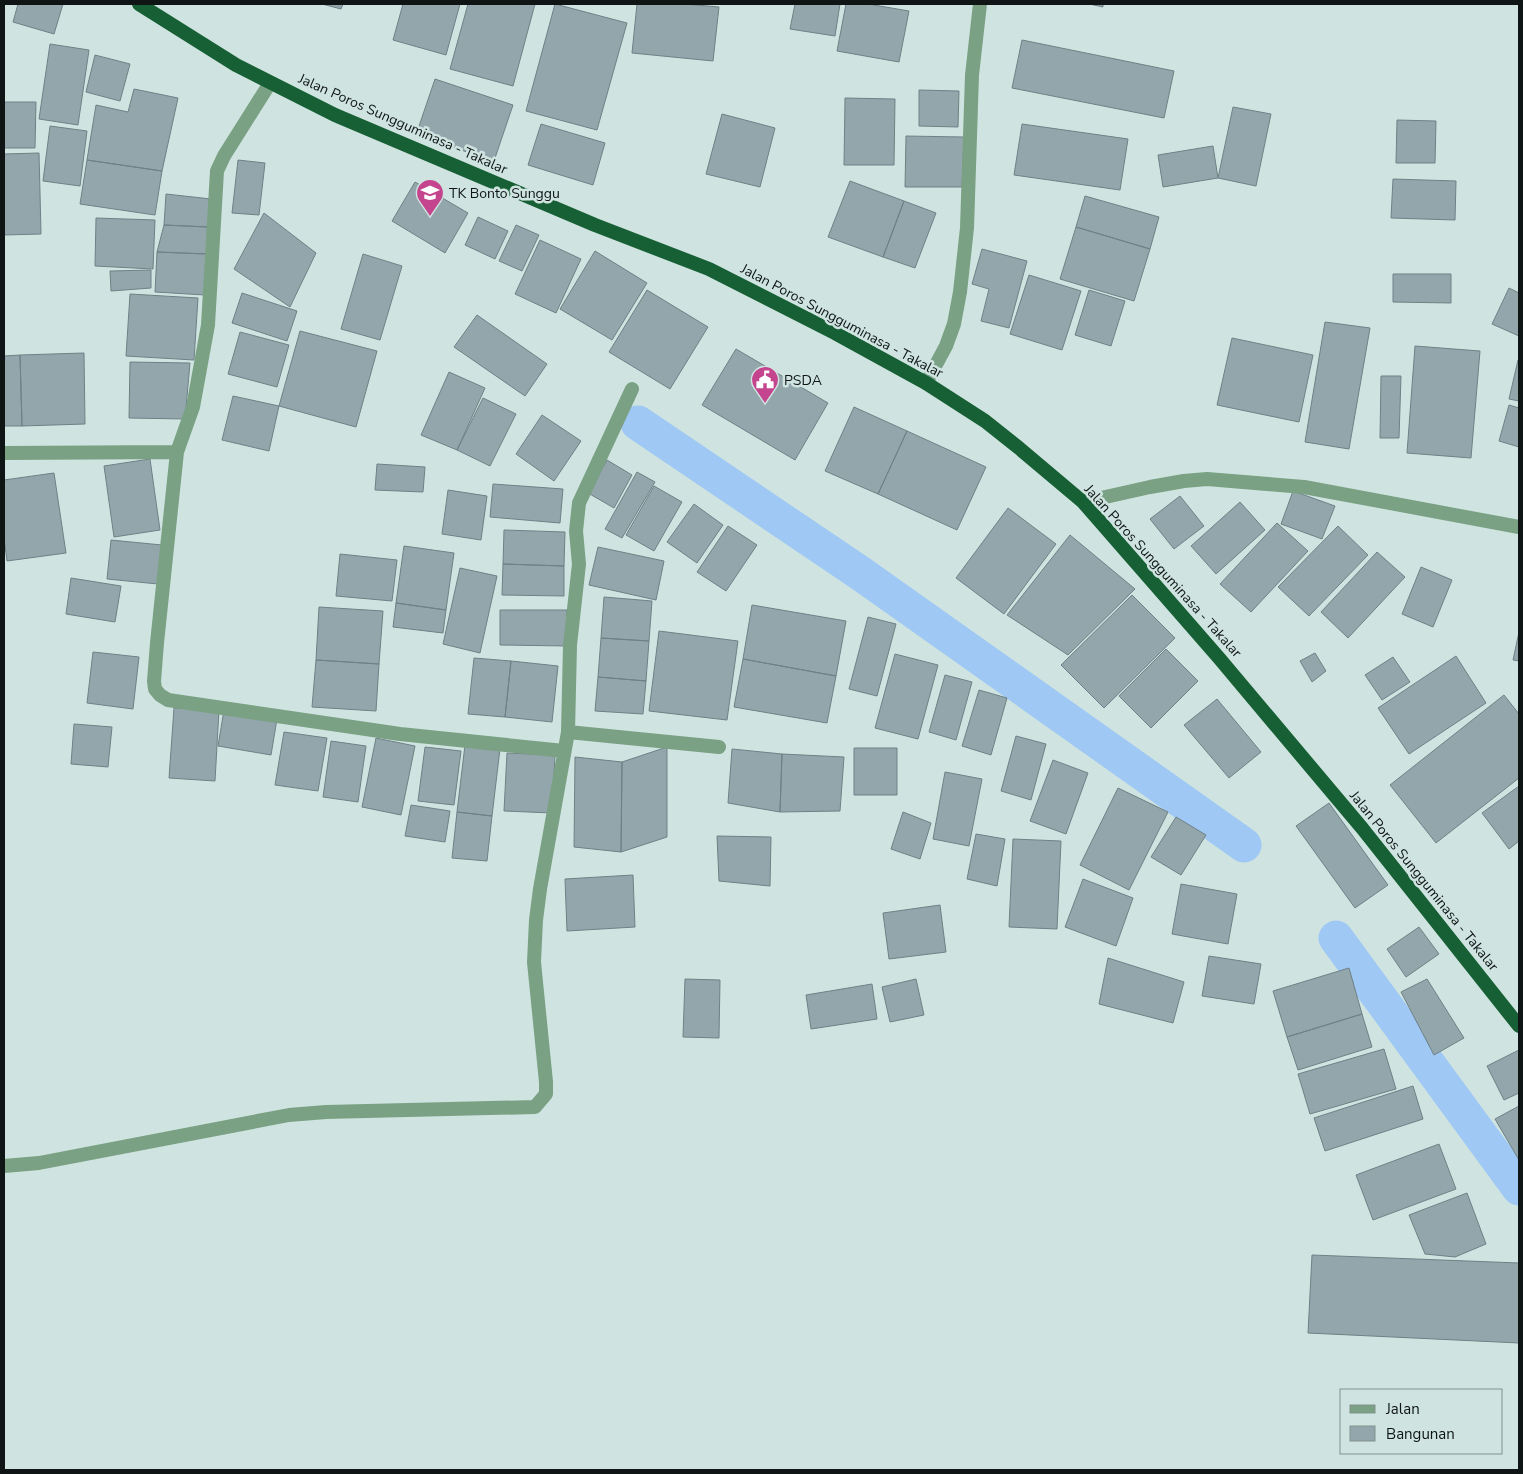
<svg xmlns="http://www.w3.org/2000/svg" width="1523" height="1474" font-family="'Nunito Sans',sans-serif">
	<style>
		.lines { fill: none; stroke-linecap: round; stroke-linejoin: round }
		.canal { stroke: #9fc8f4; stroke-width: 35 }
		.building { fill: #93a6ac; stroke: #6e8186 }
		.minor { stroke: #7aa184; stroke-width: 14 }
		.trunk { stroke: #175f34; stroke-width: 14 }
		.labels { text-anchor: middle; dominant-baseline: central; stroke-width: 5; stroke-linejoin: round; paint-order: stroke }
		.street-label { font-size: 14px; fill: #0e1514; stroke: #cfe4e0 }
		.poi-label { font-size: 14px; fill: #0e1514; stroke: #cfe4e0; text-anchor: start }
	</style>
	<rect width="100%" height="100%" fill="#cfe4e0"/>
	<g class="lines">
		<path class="canal" d="M638 423 860 573 1244 845
			M1336 938 1519 1188"/>
	</g>
	<path class="building" d="M18 4H63L54 34 13 22Z
		M322 4H343L341 9Z
		M403 4H460L446 55 393 40Z
		M468 4H535L513 86 450 69Z
		M555 4 627 23 597 130 526 111Z
		M637 4H684L719 7 713 61 632 53Z
		M795 4H840L835 36 790 29Z
		M846 4H868L909 11 899 62 837 51Z
		M1089 4H1103V7Z
		M1022 40 1174 71 1164 118 1012 88Z
		M50 44 89 50 78 125 39 119Z
		M95 55 130 64 120 101 86 92Z
		M435 79 513 105 494 161 416 135Z
		M134 89 178 98 162 171 87 160 96 105 128 112Z
		M919 90 959 91 958 127 919 126Z
		M845 98 895 99 894 165H844Z
		M4 102H36L35 148H4Z
		M1233 107 1271 114 1256 186 1218 178Z
		M722 114 775 128 760 187 706 174Z
		M1397 120 1436 121 1435 163H1396Z
		M541 124 605 143 593 185 528 165Z
		M1022 124 1128 139 1120 190 1014 175Z
		M50 126 87 131 80 186 43 181Z
		M906 136 964 137 962 187H905Z
		M1213 146 1218 178 1163 187 1158 155Z
		M39 153 41 234 4 235V154Z
		M87 160 162 171 155 215 80 204Z
		M238 160 265 163 259 215 232 213Z
		M1393 179 1456 181 1455 220 1391 218Z
		M850 181 904 201 883 257 828 237Z
		M415 182 468 213 445 253 392 221Z
		M166 194 211 199 208 227 164 225Z
		M1085 196 1159 217 1150 249 1076 227Z
		M904 201 936 213 915 268 883 257Z
		M264 213 316 253 290 307 234 269Z
		M478 217 508 231 495 259 465 245Z
		M96 218 155 220 153 269 95 266Z
		M164 225 208 227 207 254 157 252Z
		M516 225 539 235 522 271 499 261Z
		M1076 227 1150 249 1134 301 1060 279Z
		M540 240 581 259 556 313 515 294Z
		M982 249 1027 261 1009 328 981 321 989 289 972 284Z
		M595 251 647 283 612 340 560 309Z
		M157 252 207 254 205 295 155 292Z
		M363 254 402 266 380 340 341 329Z
		M151 270V288L111 291 110 271Z
		M1393 274H1451V303L1393 302Z
		M1029 275 1081 291 1062 350 1010 334Z
		M1509 288 1519 293V336L1492 324Z
		M647 290 708 327 670 389 609 352Z
		M1089 290 1125 301 1111 346 1075 335Z
		M242 293 297 311 287 341 232 323Z
		M130 294 198 298 194 360 126 356Z
		M477 315 547 364 525 396 454 347Z
		M1325 322 1370 328 1349 449 1305 442Z
		M300 331 377 351 356 427 279 406Z
		M240 332 289 345 277 387 228 374Z
		M1232 338 1313 355 1299 422 1217 405Z
		M1415 346 1480 351 1471 458 1407 453Z
		M736 349 828 403 795 460 702 405Z
		M84 353 85 424 22 426 20 355Z
		M20 355 22 426H4V356Z
		M1518 360H1519V401L1509 399Z
		M130 362 190 363 185 419 129 418Z
		M449 372 485 388 457 450 421 435Z
		M1381 376H1401L1399 438H1380Z
		M233 396 279 406 269 451 222 440Z
		M483 398 516 414 490 466 457 450Z
		M1509 405 1519 408V447L1499 441Z
		M854 407 907 431 878 494 825 471Z
		M542 415 581 441 554 481 516 454Z
		M907 431 986 467 957 530 878 494Z
		M150 459 160 530 114 537 104 466Z
		M607 460 632 475 614 508 588 493Z
		M377 464 425 467 423 492 375 490Z
		M637 472 655 482 622 538 605 529Z
		M54 473 66 553 7 561 4 538V480Z
		M493 484 563 489 560 523 490 517Z
		M654 486 682 502 654 551 626 535Z
		M448 490 487 496 481 540 442 534Z
		M1293 491 1335 506 1322 539 1281 524Z
		M1180 496 1204 526 1174 549 1150 519Z
		M1240 502 1265 530 1216 574 1191 546Z
		M694 504 723 525 697 563 667 542Z
		M1008 508 1056 544 1004 614 956 578Z
		M1277 523 1308 551 1251 612 1220 584Z
		M728 526 757 545 726 591 697 572Z
		M1338 526 1368 555 1309 616 1278 587Z
		M504 530 565 532 564 566 503 564Z
		M1070 535 1135 589 1068 655 1007 615Z
		M111 540 162 545 158 584 107 579Z
		M404 546 454 553 446 610 396 603Z
		M598 547 664 561 656 600 589 585Z
		M1377 552 1405 577 1348 638 1321 612Z
		M340 554 397 560 392 601 336 596Z
		M503 564 564 566V596L502 595Z
		M1421 567 1452 580 1433 627 1402 614Z
		M460 568 497 576 480 653 443 644Z
		M71 578 121 586 115 622 66 614Z
		M1132 595 1175 638 1104 708 1061 665Z
		M604 597 652 601 649 641 601 638Z
		M396 603 446 610 443 633 393 627Z
		M752 605 846 621 836 676 743 659Z
		M319 607 383 611 379 664 316 660Z
		M500 610H567V646L500 645Z
		M868 617 896 624 877 696 849 689Z
		M659 631 738 641 727 720 649 711Z
		M1519 632V661L1513 660Z
		M601 638 649 641 646 681 598 677Z
		M1166 649 1198 681 1151 728 1119 696Z
		M93 652 139 657 133 709 87 703Z
		M1315 653 1326 671 1312 682 1300 661Z
		M895 654 938 665 918 739 875 728Z
		M1456 656 1486 703 1409 754 1378 708Z
		M1393 657 1410 682 1382 700 1365 675Z
		M474 658 511 661 505 717 468 714Z
		M743 659 836 676 827 723 734 707Z
		M316 660 379 664 376 711 312 707Z
		M511 661 558 666 552 722 505 717Z
		M945 675 972 682 956 740 929 732Z
		M598 677 646 681 643 714 595 711Z
		M979 690 1007 698 991 755 962 746Z
		M1504 695 1519 714V778L1436 843 1390 785Z
		M1217 699 1261 752 1229 778 1184 725Z
		M174 708 219 710 215 781 169 778Z
		M224 710 277 719 271 755 218 746Z
		M74 724 112 727 108 767 71 764Z
		M284 732 327 738 318 791 275 785Z
		M1016 736 1046 744 1031 800 1001 791Z
		M376 738 415 746 401 815 362 807Z
		M331 741 366 746 358 802 323 797Z
		M465 745 500 749 492 816 457 812Z
		M425 747 461 751 454 805 418 801Z
		M667 747V837L621 852 622 762Z
		M854 748H897V795H854Z
		M732 749 782 754 780 812 728 803Z
		M507 753 555 755 552 813 504 811Z
		M782 754 844 757 840 811 780 812Z
		M575 757 622 762 621 852 574 847Z
		M1053 760 1088 773 1066 834 1030 821Z
		M945 772 982 779 969 846 933 839Z
		M1519 786V841L1509 849 1482 813Z
		M1118 788 1168 812 1129 890 1080 865Z
		M1329 803 1388 885 1355 908 1296 826Z
		M411 805 450 811 445 842 405 836Z
		M457 812 492 816 487 861 452 858Z
		M903 812 931 823 920 859 891 849Z
		M1176 817 1206 835 1181 875 1151 857Z
		M976 834 1005 839 997 886 967 879Z
		M717 836 771 837 770 886 719 881Z
		M1013 839 1061 841 1057 929 1009 927Z
		M633 875 635 927 567 931 565 879Z
		M1083 879 1133 898 1116 946 1065 927Z
		M1181 884 1237 894 1228 944 1172 934Z
		M940 905 946 952 889 959 883 913Z
		M1419 927 1439 954 1406 977 1387 949Z
		M1209 956 1261 964 1254 1004 1202 996Z
		M1108 958 1184 982 1173 1023 1099 1004Z
		M1349 968 1362 1014 1287 1037 1273 991Z
		M685 979 720 980 719 1038 683 1037Z
		M916 979 924 1015 890 1022 882 987Z
		M1427 979 1464 1038 1434 1055 1401 992Z
		M872 984 877 1019 811 1029 806 995Z
		M1362 1014 1372 1047 1298 1070 1287 1037Z
		M1384 1049 1396 1089 1310 1114 1298 1074Z
		M1519 1050V1093L1504 1100 1487 1066Z
		M1413 1086 1423 1119 1325 1151 1314 1118Z
		M1519 1106V1160L1495 1119Z
		M1439 1144 1456 1189 1373 1220 1356 1175Z
		M1467 1193 1486 1244 1455 1257 1425 1254 1409 1215Z
		M1312 1255 1519 1263V1343L1308 1333Z"/>
	<g class="lines">
		<path class="minor" d="M270 83 224 156 217 171 208 325 193 407 177 452 157 643 154 681 155 689 160 695 168 700 400 734 564 751
			M926 383 946 346 954 324 960 292 967 228 972 75 980 4
			M4 453 177 452
			M1083 502 1150 487 1184 481 1207 479 1304 487 1519 527
			M568 732 570 645 579 564 576 531 579 503 632 389
			M4 1166 39 1163 289 1115 326 1112 535 1107 546 1094V1082L534 962 536 920 540 889 568 732 719 747"/>
		<path class="trunk" d="M139 4 236 65 335 115 595 225 709 269 835 333 926 383 985 421 1019 448 1083 502 1219 658 1362 828 1519 1026"/>
	</g>
	<defs>
		<symbol id="school-pin" viewBox="-11 -11 22 30"><path d="M0 17L-7.5 6A9.5 9.5 0 1 1 7.5 6Z" fill="#c5448e" stroke="#cfe4e0"/><path d="M0-5L7-2L0 1L-7-2ZM-4 1L0 2.5L4 1V4Q0 6-4 4Z" fill="#fff"/></symbol>
		<symbol id="civic-pin" viewBox="-11 -11 22 30"><path d="M0 17L-7.5 6A9.5 9.5 0 1 1 7.5 6Z" fill="#c5448e" stroke="#cfe4e0"/><path d="M-.6-6.5H3V-4.5H.6V-3L4-1V1h2V6H-6V1h2V-1L-.6-3ZM-1.2 2.5V6h2.4V2.5Z" fill="#fff"/></symbol>
	</defs>
	<g fill-rule="evenodd">
		<use href="#school-pin" x="414" y="177" width="32" height="43"/>
		<use href="#civic-pin" x="749" y="364" width="32" height="43"/>
	</g>
	<g class="labels">
		<g class="street-label">
			<text transform="translate(403 124) rotate(24)">Jalan Poros Sungguminasa - Takalar</text>
			<text transform="translate(842 321) rotate(28)">Jalan Poros Sungguminasa - Takalar</text>
			<text transform="translate(1163 571) rotate(48)">Jalan Poros Sungguminasa - Takalar</text>
			<text transform="translate(1424 881) rotate(51)">Jalan Poros Sungguminasa - Takalar</text>
		</g>
		<g class="poi-label">
			<text x="449" y="193">TK Bonto Sunggu</text>
			<text x="784" y="380">PSDA</text>
		</g>
	</g>
	<rect width="1523" height="1474" fill="none" stroke="#0e1514" stroke-width="10"/>
	<rect x="1340" y="1389" width="162" height="65" fill="#cfe4e0" stroke="#82918e"/>
	<rect x="1350" y="1405" width="25" height="8" fill="#7aa184" stroke="#82918e"/>
	<text x="1386" y="1414" font-size="15" fill="#0e1514">Jalan</text>
	<rect x="1350" y="1426" width="25" height="15" fill="#93a6ac" stroke="#82918e"/>
	<text x="1386" y="1439" font-size="15" fill="#0e1514">Bangunan</text>
</svg>
